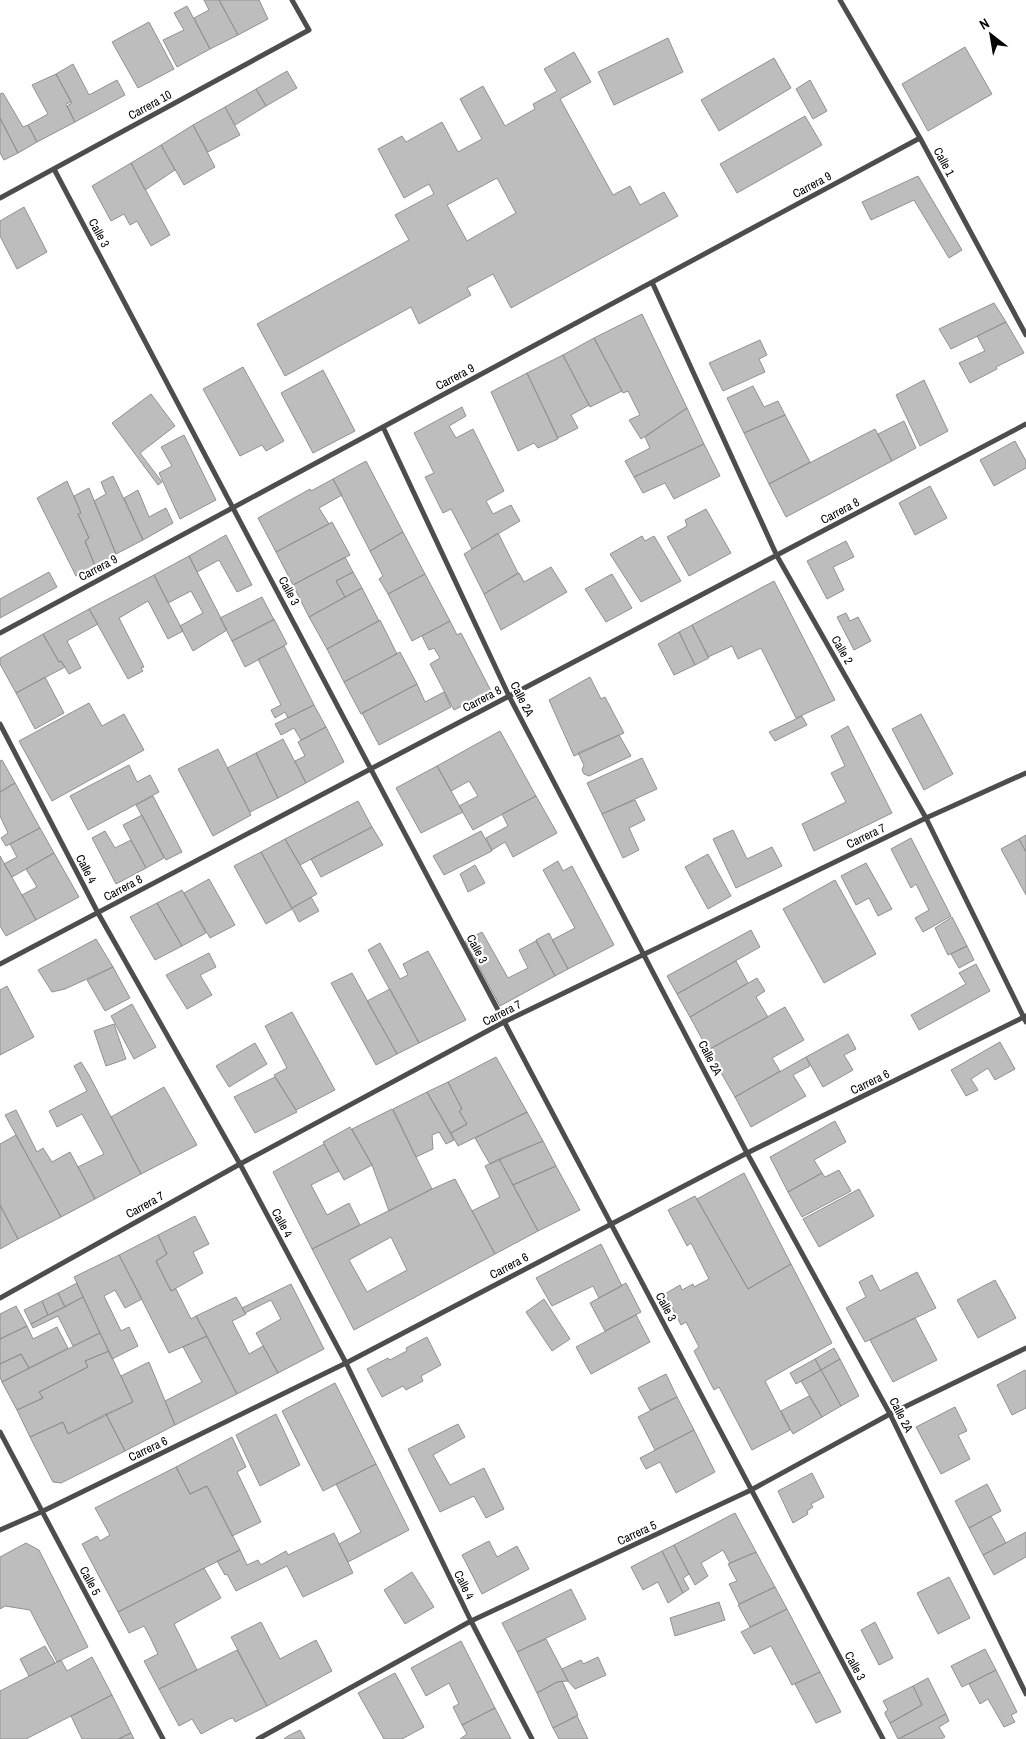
<svg xmlns="http://www.w3.org/2000/svg" width="1026" height="1739" font-family="'Archivo Narrow',sans-serif">
	<style>
		.building { fill: #bdbdbd; stroke: #919191; fill-rule: evenodd }
		.lines { fill: none; stroke-linecap: round; stroke-linejoin: round }
		.street { stroke: #4d4d4d; stroke-width: 5 }
		.labels { text-anchor: middle; dominant-baseline: central; stroke-width: 4.5; stroke-linejoin: round; paint-order: stroke }
		.street-label { font-size: 12px; fill: #000; stroke: #fff }
	</style>
	<rect width="100%" height="100%" fill="#fff"/>
	<path class="building" d="M204 0H219L238 35 210 49 194 18 209 10Z
		M219 0H259L268 19 238 35Z
		M187 6 210 49 177 67 163 40 184 30 174 13Z
		M149 22 174 69 138 88 112 42Z
		M668 38 683 72 614 105 598 72Z
		M965 47 992 94 928 131 902 84Z
		M574 52 591 82 560 99 613 195 630 186 640 205 664 192 678 216 511 308 493 274 467 288 471 295 419 324 411 307 285 376 257 324 409 240 395 215 434 194 429 184 404 198 378 149 402 136 406 142 442 122 458 152 482 139 460 99 483 86 505 126 535 109 533 104 557 91 544 69ZM497 178 516 213 467 241 447 205Z
		M774 58 791 88 719 131 701 100Z
		M73 64 89 95 117 80 125 95 75 122 67 106 72 103 56 74Z
		M287 71 297 88 266 106 256 89Z
		M56 74 71 102 66 104 75 122 37 142 28 125 48 114 32 85Z
		M810 80 827 111 813 119 796 89Z
		M256 89 266 106 235 125 225 107Z
		M3 93 23 127 28 125 37 142 18 153 0 118V94Z
		M225 107 240 135 208 152 193 125Z
		M805 116 822 145 737 193 720 164Z
		M0 118 18 153 4 160 0 153Z
		M193 125 215 167 184 185 161 145Z
		M161 145 175 170 145 190 131 163Z
		M131 163 170 235 151 246 137 221 130 225 124 214 111 221 92 186Z
		M918 176 962 250 949 258 914 200 871 220 862 202Z
		M24 207 47 252 17 269 0 236V221Z
		M994 303 1006 322 951 349 939 329Z
		M642 314 687 408 641 439 629 420 640 415 628 391 623 393 594 338Z
		M1006 322 1024 353 996 367 997 369 970 383 959 363 985 351 977 336Z
		M594 338 622 391 590 407 563 355Z
		M760 340 767 355 759 359 765 372 723 391 709 363Z
		M563 355 589 405 571 415 578 428 558 438 527 373Z
		M243 367 284 441 266 451 262 445 240 456 203 389Z
		M323 370 355 431 313 453 281 393Z
		M527 373 558 439 538 448 534 443 518 451 491 392Z
		M924 380 948 431 920 446 896 395Z
		M753 386 764 407 778 401 785 415 744 433 727 398Z
		M151 394 175 426 140 453 162 482 158 485 112 423Z
		M462 407 466 416 449 426 456 438 473 429 504 491 486 501 493 514 511 505 520 521 472 549 451 509 443 513 425 477 434 473 414 433Z
		M687 408 704 444 634 477 625 461 650 448 645 437Z
		M785 415 810 462 769 484 744 433Z
		M904 421 916 448 892 461 878 434Z
		M875 429 892 461 786 517 769 484Z
		M184 435 216 500 180 519 159 473 172 466 161 447Z
		M1015 441 1026 461V468L994 486 980 460Z
		M704 444 720 476 674 499 665 483 643 493 634 477Z
		M366 461 403 532 370 551 333 479Z
		M113 476 143 540 116 554 94 501 106 494 101 482Z
		M333 479 342 495 319 508 329 524 276 552 258 518 310 489 311 491Z
		M67 481 81 513 78 514 89 538 85 541 95 566 76 576 37 498Z
		M930 486 947 518 915 535 899 503Z
		M89 488 116 554 95 566 85 541 89 538 78 514 81 513 74 496Z
		M138 490 149 517 166 508 173 523 143 540 124 498Z
		M706 509 731 553 689 576 667 537 687 526 685 520Z
		M332 522 350 555 293 585 276 552Z
		M403 532 425 574 388 594 379 579 383 576 370 551Z
		M498 533 518 573 484 594 464 554Z
		M226 535 252 585 237 592 219 560 197 572 189 556Z
		M642 536 645 541 654 536 681 581 641 602 610 554Z
		M846 541 854 557 833 567 844 590 827 599 807 561Z
		M189 556 227 630 193 651 180 626 203 613 191 591 168 603 154 575Z
		M345 557 353 572 336 581 345 597 309 617 293 585Z
		M551 567 567 592 501 630 484 594 519 573 524 582Z
		M49 572 57 587 0 618V599Z
		M353 572 362 588 345 597 336 581Z
		M425 574 450 621 412 641 388 594Z
		M612 574 632 608 606 622 585 589Z
		M154 575 183 631 168 639 148 601 119 618 144 667 141 668 143 671 128 679 89 609Z
		M774 581 835 700 796 718 761 648 738 659 732 646 708 657 692 625Z
		M362 588 379 621 327 649 309 617Z
		M262 597 274 620 232 641 220 618Z
		M89 609 98 624 67 641 81 668 69 674 61 661 59 662 43 634Z
		M846 613 850 621 858 617 871 641 854 650 837 617Z
		M274 619 287 644 245 667 232 641Z
		M380 620 397 654 344 682 327 649Z
		M450 621 457 635 461 633 491 691 454 710 430 664 440 658 434 648 429 650 422 636Z
		M692 625 709 658 695 665 679 632Z
		M679 632 695 665 674 675 658 644Z
		M43 634 59 662 61 661 65 667 16 693 0 664V658Z
		M284 646 314 705 288 718 285 712 275 718 271 710 281 705 258 659Z
		M400 652 417 684 361 714 344 682Z
		M45 677 64 713 35 729 16 693Z
		M590 677 601 699 605 697 624 733 574 756 549 700Z
		M417 684 425 702 444 692 451 707 379 745 362 713Z
		M89 703 102 726 124 714 144 750 52 801 19 741Z
		M314 705 326 727 301 740 294 728 281 735 275 724Z
		M921 714 953 774 924 790 892 729Z
		M802 716 807 725 775 741 769 732Z
		M848 726 892 813 814 851 802 824 846 802 831 773 845 766 831 736Z
		M326 727 344 762 306 783 295 761 305 756 298 742Z
		M500 731 536 796 473 830 459 806 478 796 469 781 451 791 437 766Z
		M619 735 631 756 589 776 584 774 582 770 584 765 578 753Z
		M283 739 306 783 278 798 256 753Z
		M218 749 251 815 213 836 178 769Z
		M256 753 278 798 250 812 227 768Z
		M642 758 657 789 602 814 587 783Z
		M2 760 15 783 0 792V761Z
		M129 765 137 782 150 775 159 792 88 830 70 796Z
		M437 766 463 812 421 833 396 788Z
		M15 783 40 828 6 846 1 838 8 833 0 816V792Z
		M153 796 182 852 166 860 136 805Z
		M536 796 557 833 513 857 505 842 492 850 486 838 508 826 502 814Z
		M635 800 645 820 629 828 639 850 623 858 602 814Z
		M358 801 372 827 300 865 285 839Z
		M142 815 164 858 146 868 123 825Z
		M372 827 383 845 321 877 311 859Z
		M40 828 54 853 12 877 4 864 17 857 10 844Z
		M733 830 747 859 772 847 782 866 736 888 713 839Z
		M105 831 115 848 131 840 146 868 116 884 92 838Z
		M481 831 492 851 444 875 433 856Z
		M1026 835V852L1019 839Z
		M911 838 951 916 923 932 915 918 929 910 916 884 911 888 891 849Z
		M285 839 317 894 292 908 261 852Z
		M1019 839 1026 852V895L1001 849Z
		M261 852 292 909 266 924 234 866Z
		M54 853 79 897 36 920 22 895 37 887 26 869Z
		M708 854 731 896 708 909 685 867Z
		M0 856 36 920 6 936 0 926Z
		M558 861 563 871 572 866 614 945 568 969 552 940 575 928 543 870Z
		M866 863 892 909 878 916 869 898 856 905 841 876Z
		M475 865 485 883 468 892 460 874Z
		M209 879 235 925 210 938 184 893Z
		M835 880 876 954 824 983 783 909Z
		M182 890 206 933 182 946 157 903Z
		M311 897 319 911 299 922 292 908Z
		M157 903 182 946 155 960 130 917Z
		M952 917 967 946 948 955 935 928Z
		M751 930 760 947 677 994 667 976Z
		M482 932 508 978 528 968 519 950 536 941 555 976 500 1006 465 941Z
		M549 933 568 969 555 976 536 940Z
		M96 939 113 967 65 989 52 992 38 970Z
		M380 943 400 979 408 975 403 964 428 951 466 1020 419 1043 368 950Z
		M967 946 974 960 959 968 951 954Z
		M209 953 216 967 200 975 212 995 187 1009 166 975Z
		M736 961 748 983 690 1017 677 994Z
		M976 964 990 991 919 1030 911 1015 966 984 959 973Z
		M113 967 130 998 105 1011 87 980Z
		M352 973 397 1054 376 1065 331 983Z
		M757 978 765 991 756 997 768 1017 708 1050 690 1017Z
		M7 986 34 1037 0 1055V990Z
		M390 989 419 1043 397 1054 367 1001Z
		M132 1004 156 1047 134 1059 111 1016Z
		M785 1007 804 1040 772 1058 780 1071 735 1097 708 1050Z
		M292 1012 335 1090 296 1110 274 1075 287 1068 265 1026Z
		M114 1024 126 1059 106 1066 94 1031Z
		M848 1034 856 1049 844 1055 853 1070 823 1087 806 1057Z
		M1000 1042 1015 1069 995 1080 988 1068 971 1079 978 1090 966 1096 951 1070Z
		M255 1043 267 1064 229 1087 216 1066Z
		M496 1057 527 1112 458 1146 451 1133 467 1124 459 1111 462 1109 448 1082Z
		M806 1057 810 1066 793 1075 806 1096 751 1127 735 1097Z
		M81 1062 89 1075 141 1174 95 1199 78 1167 104 1154 82 1114 57 1127 49 1111 87 1091 74 1066Z
		M275 1077 297 1112 255 1133 234 1097Z
		M448 1082 462 1109 459 1111 467 1124 451 1133 427 1092Z
		M164 1087 197 1145 141 1174 111 1117Z
		M427 1092 454 1140 446 1144 439 1132 432 1135 433 1149 416 1157 393 1109Z
		M392 1109 432 1189 389 1211 372 1165 352 1129Z
		M16 1110 37 1152 43 1148 52 1162 70 1152 95 1199 61 1217 5 1115Z
		M527 1112 543 1141 490 1164 475 1138Z
		M835 1121 846 1142 814 1160 822 1173 788 1192 770 1157Z
		M350 1127 372 1165 344 1180 323 1142Z
		M16 1135 61 1217 18 1239 0 1205V1144Z
		M543 1141 556 1166 513 1185 499 1159Z
		M324 1144 339 1171 311 1185 327 1215 349 1203 360 1225 312 1249 273 1172Z
		M499 1159 538 1231 495 1254 472 1211 500 1197 485 1166Z
		M556 1166 580 1210 538 1231 513 1185Z
		M839 1170 851 1191 802 1217 788 1192 822 1173 825 1177Z
		M744 1173 791 1264 748 1289 697 1199Z
		M455 1179 495 1254 354 1330 312 1249 432 1189ZM391 1237 407 1270 367 1292 349 1260Z
		M859 1189 874 1216 819 1247 803 1219Z
		M695 1196 748 1289 791 1264 832 1343 765 1381 790 1430 752 1450 719 1387 714 1390 694 1351 699 1347 686 1322 681 1325 665 1294 680 1285 682 1290 693 1284 694 1287 709 1279 691 1243 687 1246 668 1210Z
		M0 1205 18 1239 0 1249Z
		M195 1216 209 1244 193 1252 203 1273 171 1291 156 1261 167 1254 158 1235Z
		M158 1235 167 1254 156 1261 171 1291 176 1289 191 1319 196 1316 207 1336 169 1353 119 1255Z
		M601 1244 622 1286 599 1298 593 1286 552 1306 536 1278Z
		M119 1255 142 1299 125 1308 115 1290 104 1296 121 1331 129 1327 138 1346 112 1359 74 1277Z
		M917 1272 936 1308 865 1342 846 1308 866 1297 859 1282 872 1275 880 1291Z
		M995 1280 1016 1318 978 1338 957 1300Z
		M77 1283 83 1297 65 1307 58 1293Z
		M626 1283 641 1312 605 1331 590 1303Z
		M291 1284 324 1349 278 1373 256 1333 281 1319 271 1300 245 1313 242 1308Z
		M58 1293 65 1307 48 1315 42 1301Z
		M83 1297 100 1333 73 1346 58 1316 33 1328 31 1324Z
		M236 1297 246 1314 232 1321 249 1354 263 1346 278 1373 237 1394 196 1316Z
		M544 1299 570 1339 552 1351 526 1312Z
		M42 1301 48 1315 31 1324 24 1310Z
		M16 1306 27 1326 0 1339V1314Z
		M636 1315 650 1342 591 1374 576 1347Z
		M915 1318 937 1360 893 1382 870 1340Z
		M27 1326 33 1339 57 1327 68 1348 29 1368 21 1354 0 1364V1339Z
		M100 1333 109 1351 85 1361 88 1367 39 1392 43 1398 17 1410 2 1382Z
		M207 1336 237 1394 175 1425 165 1401 202 1382 183 1347Z
		M427 1337 441 1365 421 1376 423 1381 406 1390 403 1386 382 1397 367 1369 388 1358 390 1360 403 1353 407 1351 406 1348Z
		M834 1348 840 1359 821 1370 815 1359Z
		M109 1351 133 1402 68 1434 63 1422 30 1437 17 1410 43 1398 39 1392 88 1367 85 1361Z
		M21 1354 29 1368 2 1382 0 1377V1364Z
		M815 1359 821 1370 796 1384 790 1373Z
		M840 1359 859 1396 841 1406 821 1370Z
		M149 1362 175 1425 125 1451 106 1414 133 1402 121 1376Z
		M821 1370 841 1406 822 1417 801 1381Z
		M1025 1370 1026 1373V1408L1012 1415 997 1385Z
		M666 1374 677 1397 650 1410 638 1388Z
		M335 1383 376 1464 323 1491 282 1411Z
		M809 1396 822 1417 793 1434 781 1411Z
		M677 1397 694 1430 655 1450 638 1417Z
		M955 1407 967 1431 958 1435 970 1459 941 1474 916 1427Z
		M106 1414 125 1451 61 1483 53 1482 30 1437 63 1422 68 1434Z
		M276 1414 300 1465 260 1486 236 1435Z
		M458 1424 465 1437 433 1455 450 1485 484 1468 504 1509 486 1518 474 1496 440 1512 408 1449Z
		M694 1430 715 1472 676 1493 660 1462 646 1469 640 1458Z
		M232 1437 246 1467 237 1472 261 1522 232 1536 207 1486 190 1494 176 1467Z
		M376 1464 409 1530 348 1562 339 1544 361 1532 336 1484Z
		M176 1467 190 1494 207 1486 240 1550 118 1612 82 1544 97 1536 100 1541 110 1535 95 1508Z
		M812 1473 824 1497 811 1504 813 1507 807 1511 808 1514 793 1523 778 1491Z
		M987 1484 1001 1511 969 1528 955 1501Z
		M735 1513 756 1552 730 1563 723 1550 701 1563 708 1576 695 1585 674 1545Z
		M991 1516 1006 1543 983 1555 969 1528Z
		M1026 1532V1557L994 1575 983 1555Z
		M334 1533 353 1573 303 1597 287 1566 236 1591 227 1574 225 1575 217 1561 240 1550 247 1565 258 1560 261 1565 286 1551 288 1555Z
		M489 1541 497 1557 517 1546 529 1569 482 1594 462 1555Z
		M26 1543 39 1550 88 1647 57 1662 30 1610 5 1606 0 1609V1557Z
		M674 1545 689 1574 683 1578 689 1589 683 1593 662 1551Z
		M662 1551 683 1593 668 1603 658 1582 643 1590 631 1567Z
		M756 1552 775 1587 739 1604 729 1584 737 1581 728 1564Z
		M204 1568 221 1598 174 1624 197 1670 159 1689 144 1661 158 1654 150 1637 144 1626 129 1633 118 1612Z
		M412 1572 434 1607 405 1624 384 1590Z
		M949 1577 970 1618 938 1634 917 1593Z
		M775 1587 787 1609 750 1627 738 1605Z
		M571 1589 586 1619 517 1652 502 1623Z
		M719 1602 725 1620 675 1636 670 1618Z
		M787 1609 820 1672 792 1685 771 1646 754 1654 741 1632Z
		M261 1622 280 1659 316 1640 332 1671 267 1706 231 1637Z
		M875 1622 893 1658 879 1665 861 1630Z
		M546 1639 568 1681 557 1682 537 1693 517 1652Z
		M461 1641 495 1708 462 1725 453 1707 459 1704 449 1683 426 1696 411 1668Z
		M45 1646 55 1663 29 1676 20 1659Z
		M985 1649 996 1670 962 1687 951 1666Z
		M237 1650 267 1706 235 1722 233 1718 229 1719 201 1734 192 1719 179 1726 159 1689Z
		M92 1657 112 1695 26 1739H0V1691L61 1660 67 1671Z
		M598 1657 606 1675 575 1689 568 1681 562 1669 581 1660 583 1664Z
		M996 1670 1017 1712 1011 1715 1015 1722 1004 1727 988 1699 980 1704 969 1684Z
		M820 1672 841 1712 816 1723 795 1684Z
		M395 1673 424 1727 402 1739H384L358 1693Z
		M928 1678 946 1714 898 1739 890 1723 922 1705 913 1686Z
		M562 1681 578 1715 553 1728 537 1693 557 1682Z
		M913 1686 922 1705 890 1723 885 1714V1712L888 1710 883 1701Z
		M112 1695 131 1733 118 1739H82L71 1716Z
		M495 1708 511 1739H460L467 1734 462 1725Z
		M946 1714 949 1721 939 1727 945 1737 941 1739H899Z
		M577 1716 588 1739H559L553 1728Z
		M300 1730 305 1739H284L288 1736Z
		M131 1733 134 1739H118Z"/>
	<g class="lines">
		<path class="street" d="M840 0 920 138 1026 335
			M54 169 883 1739
			M0 198 309 30 292 0
			M652 282 777 556 926 818 1026 1022
			M383 427 509 696 747 1153 890 1414 1026 1694
			M0 633 920 138
			M0 724 98 913 240 1164 346 1363 471 1621 532 1739
			M0 964 1026 424
			M0 1298 240 1164 504 1022 926 818 1026 773
			M0 1432 163 1739
			M0 1530 41 1512 346 1363 747 1153 1026 1016
			M258 1739 471 1621 751 1490 890 1414 1026 1348"/>
	</g>
	<g class="labels">
		<g class="street-label">
			<text transform="translate(150 105) rotate(-29)">Carrera 10</text>
			<text transform="translate(944 162) rotate(62)">Calle 1</text>
			<text transform="translate(812 185) rotate(-28)">Carrera 9</text>
			<text transform="translate(99 233) rotate(62)">Calle 3</text>
			<text transform="translate(455 377) rotate(-28)">Carrera 9</text>
			<text transform="translate(840 511) rotate(-28)">Carrera 8</text>
			<text transform="translate(98 568) rotate(-28)">Carrera 9</text>
			<text transform="translate(289 591) rotate(62)">Calle 3</text>
			<text transform="translate(842 650) rotate(60)">Calle 2</text>
			<text transform="translate(482 699) rotate(-28)">Carrera 8</text>
			<text transform="translate(522 699) rotate(63)">Calle 2A</text>
			<text transform="translate(866 836) rotate(-26)">Carrera 7</text>
			<text transform="translate(86 869) rotate(63)">Calle 4</text>
			<text transform="translate(123 888) rotate(-28)">Carrera 8</text>
			<text transform="translate(477 949) rotate(62)">Calle 3</text>
			<text transform="translate(502 1013) rotate(-27)">Carrera 7</text>
			<text transform="translate(710 1058) rotate(63)">Calle 2A</text>
			<text transform="translate(870 1082) rotate(-26)">Carrera 6</text>
			<text transform="translate(145 1205) rotate(-29)">Carrera 7</text>
			<text transform="translate(282 1223) rotate(62)">Calle 4</text>
			<text transform="translate(509 1266) rotate(-28)">Carrera 6</text>
			<text transform="translate(666 1307) rotate(62)">Calle 3</text>
			<text transform="translate(901 1415) rotate(63)">Calle 2A</text>
			<text transform="translate(148 1449) rotate(-26)">Carrera 6</text>
			<text transform="translate(637 1533) rotate(-25)">Carrera 5</text>
			<text transform="translate(90 1581) rotate(62)">Calle 5</text>
			<text transform="translate(464 1585) rotate(64)">Calle 4</text>
			<text transform="translate(855 1666) rotate(62)">Calle 3</text>
		</g>
	</g>
	<g transform="translate(991 35) rotate(329)" stroke="#ffffff" stroke-width="4" paint-order="stroke">
	<path d="M0-4L9 19L0 12L-9 19Z" fill="#000000"/>
	<text y="-8" font-size="14" font-weight="bold" text-anchor="middle" fill="#000000">N</text>
	</g>
</svg>
